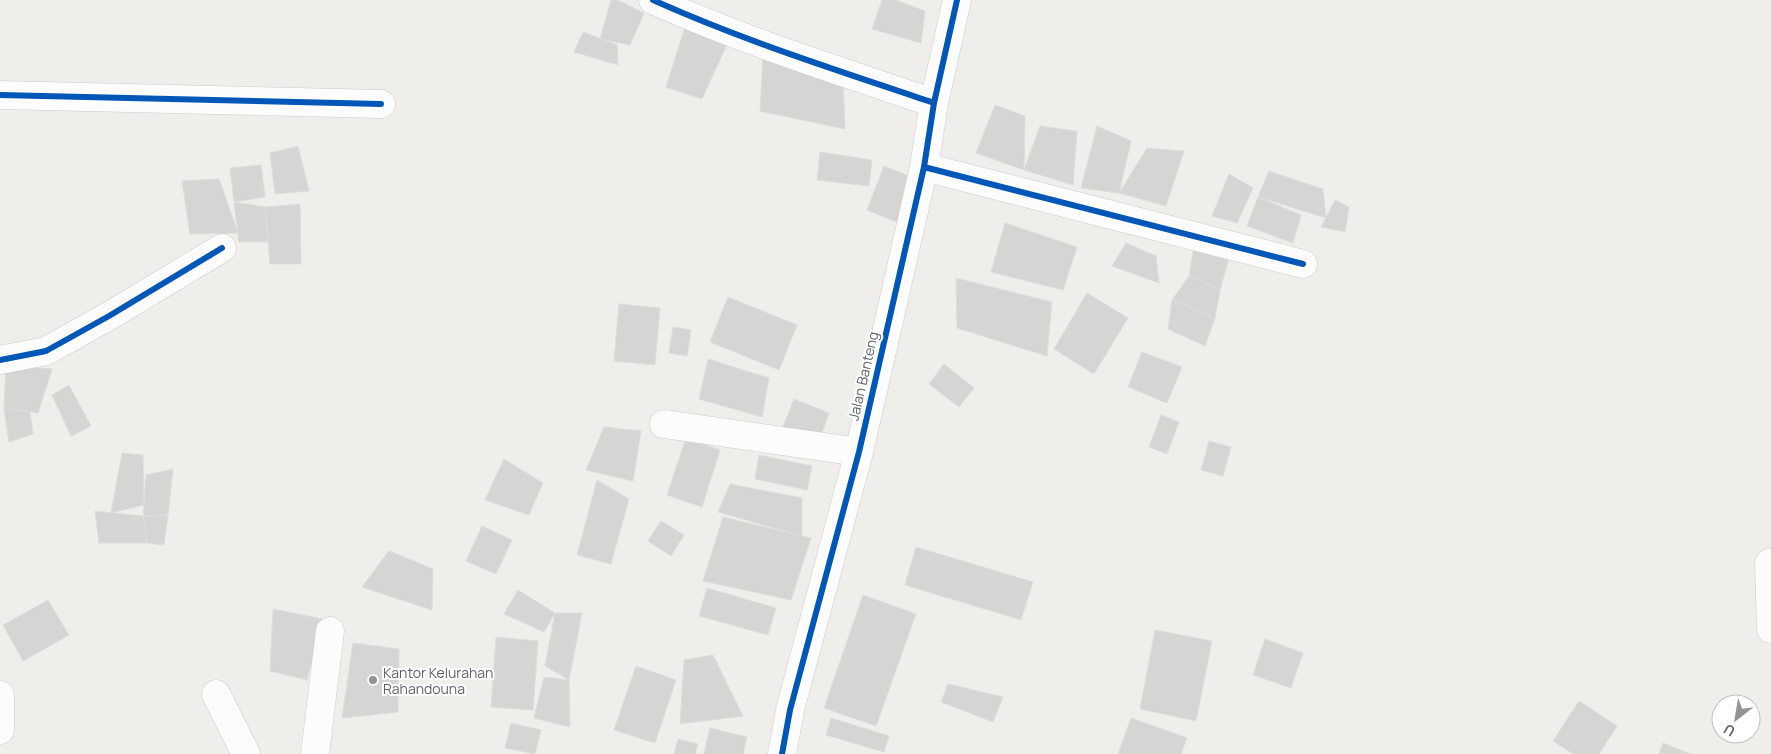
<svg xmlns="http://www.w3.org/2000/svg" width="1771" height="754" font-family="Manrope,sans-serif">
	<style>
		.building { fill: #d6d5d3; stroke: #deddd9 }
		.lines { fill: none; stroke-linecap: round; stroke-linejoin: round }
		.minor-casing { stroke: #cbcccc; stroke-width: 29 }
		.minor { stroke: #fdfcfc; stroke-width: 28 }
		.cycleway-casing { stroke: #fff; stroke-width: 9 }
		.cycleway { stroke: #0057b8; stroke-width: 6 }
		.poi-dot { fill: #919496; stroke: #fff; stroke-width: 2 }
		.labels { text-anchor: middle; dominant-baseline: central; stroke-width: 4; stroke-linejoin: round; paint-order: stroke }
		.street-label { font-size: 14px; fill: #5f6368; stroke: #fff }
		.poi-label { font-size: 14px; fill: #5f6368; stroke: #fff; text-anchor: start }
	</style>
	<rect width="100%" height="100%" fill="#efeeea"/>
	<path class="building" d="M611 0H617L644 13 630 45 600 39Z
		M882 0H896L925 11 921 43 872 29Z
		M686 24 728 42 702 99 666 87Z
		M583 32 617 45 618 65 574 52Z
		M763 55 843 79 845 129 760 111Z
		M995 105 1025 116 1024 170 976 153Z
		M1040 126 1077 131 1073 185 1024 170Z
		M1097 126 1131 141 1119 193 1081 188Z
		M298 146 309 191 275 194 270 153Z
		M1147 148 1184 151 1166 206 1119 193Z
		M820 152 872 160 869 186 817 180Z
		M261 165 265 197 234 202 230 168Z
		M884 166 916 179 899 223 867 210Z
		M1269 171 1323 189 1326 218 1258 197Z
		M1229 174 1253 188 1237 223 1212 216Z
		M219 179 238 233 190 234 182 181Z
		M1258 197 1301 215 1293 243 1247 226Z
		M1335 200 1349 207 1345 232 1321 227Z
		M234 202 265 207 268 242H239Z
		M300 204 301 264H270L265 207Z
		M1005 223 1077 247 1063 290 991 272Z
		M1126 243 1156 256 1159 283 1112 266Z
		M1194 247 1229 258 1220 290 1189 276Z
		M1189 276 1220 290 1215 318 1172 300Z
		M956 278 1052 302 1047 356 957 328Z
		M1087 293 1128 318 1094 374 1054 349Z
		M728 297 797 325 779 370 710 342Z
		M1172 300 1215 318 1205 346 1168 329Z
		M619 304 660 308 655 365 614 361Z
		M673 327 691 330 687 356 669 353Z
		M1142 352 1182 367 1167 403 1128 387Z
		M708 359 769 378 762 417 699 399Z
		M944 364 974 388 959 407 929 384Z
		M6 366 52 369 38 413 4 408Z
		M69 385 91 426 71 436 52 395Z
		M794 399 829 413 819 441 783 427Z
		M4 408 30 412 33 434 9 442Z
		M1161 415 1179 422 1167 454 1149 447Z
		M604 427 641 431 633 481 586 470Z
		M686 438 720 450 702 507 667 495Z
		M1209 441 1231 447 1223 476 1201 470Z
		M122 453 143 455 144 505 111 513Z
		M759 455 812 466 807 490 755 479Z
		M504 459 543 483 529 515 485 500Z
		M173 469 168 515 143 516 146 475Z
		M597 480 629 499 611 564 577 555Z
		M730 484 802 498V536L718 512Z
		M95 511 143 516 147 543H99Z
		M168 515 164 545 147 543 143 516Z
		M723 517 811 538 791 600 703 581Z
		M661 521 684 535 671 556 648 541Z
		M482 526 512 540 496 574 466 561Z
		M916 547 1033 582 1021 620 905 585Z
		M389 551 433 569 432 610 362 587Z
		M707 588 776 608 768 635 699 616Z
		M518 590 555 613 544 632 504 614Z
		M863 595 916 614 876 726 824 708Z
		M48 600 69 635 23 661 3 625Z
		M273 609 322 619 307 680 270 671Z
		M555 613H582L569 680 545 666Z
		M1155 630 1212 641 1196 721 1140 709Z
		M496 637 538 641 533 710 491 707Z
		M1265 639 1303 653 1291 688 1253 675Z
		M353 643 399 649 398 712 342 718Z
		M713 655 743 716 680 724 684 660Z
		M636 666 676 680 655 743 614 730Z
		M544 677 569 680 570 727 534 718Z
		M948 684 1003 697 993 722 941 702Z
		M1579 701 1617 726 1599 754H1573L1553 741Z
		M831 718 889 736 884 752 826 735Z
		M1131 718 1187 738 1181 754H1118Z
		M511 723 541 730 535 754 505 748Z
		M710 728 747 737 743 754H704Z
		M678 739 698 744 695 754H674Z
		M1663 743 1691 754H1659Z"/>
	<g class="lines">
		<defs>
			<path id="minor" d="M653 0C744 41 840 71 934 103
				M0 95 381 104
				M924 167 1303 264
				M0 360 46 351 109 316 222 248
				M664 424 859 452
				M1769 563 1771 629
				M216 694 246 754
				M0 695V730
				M315 754 330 631
				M782 754 790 710 859 452 924 167 934 103 957 0"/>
		</defs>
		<use href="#minor" class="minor-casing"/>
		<use href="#minor" class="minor"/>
		<defs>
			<path id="cycleway" d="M653 0C744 41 840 71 934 103
				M0 95 381 104
				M924 167 1303 264
				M0 360 46 351 109 316 222 248
				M782 754 790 710 859 452 924 167 934 103 957 0"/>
		</defs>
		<use href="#cycleway" class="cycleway-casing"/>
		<use href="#cycleway" class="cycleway"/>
	</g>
	<circle class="poi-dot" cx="373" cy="680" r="5"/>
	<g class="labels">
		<g class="street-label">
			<text transform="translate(863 376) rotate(-77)">Jalan Banteng</text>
		</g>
		<g class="poi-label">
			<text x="383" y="672">Kantor Kelurahan<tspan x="383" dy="16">Rahandouna</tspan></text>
		</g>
	</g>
	<g transform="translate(1736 719) rotate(211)"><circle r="24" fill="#ffffff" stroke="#bfc1c3"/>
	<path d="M0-4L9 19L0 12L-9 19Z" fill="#919496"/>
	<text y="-8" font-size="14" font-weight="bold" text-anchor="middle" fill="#5f6368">U</text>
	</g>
</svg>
